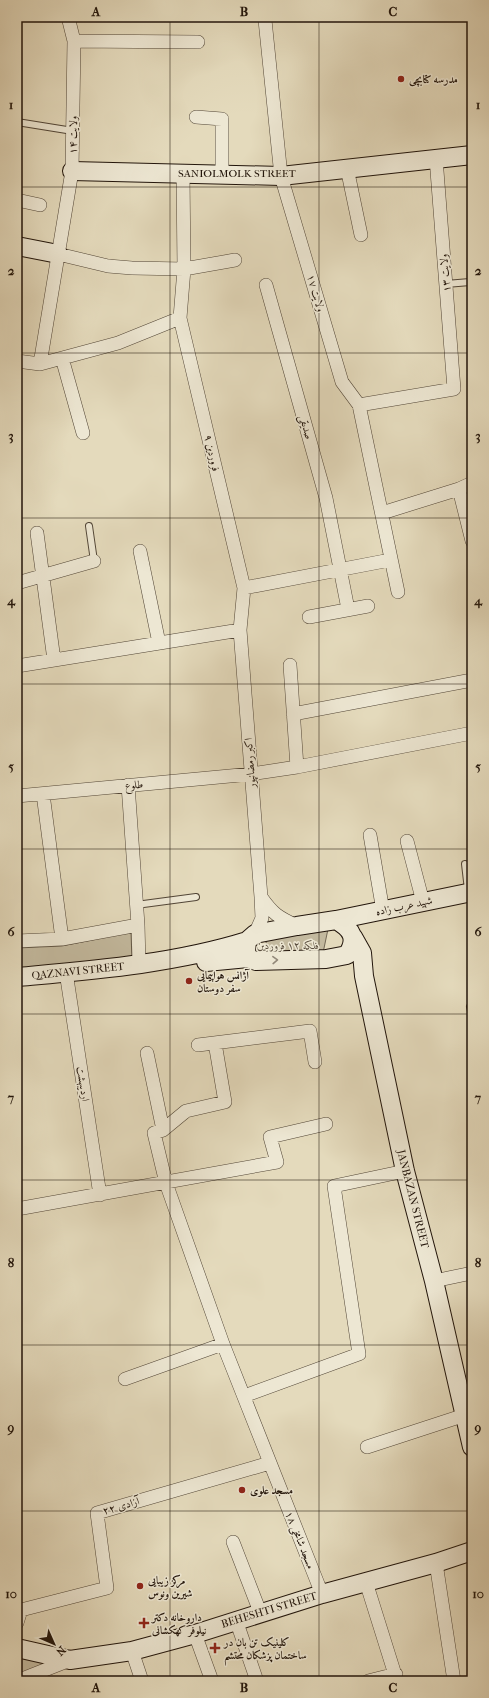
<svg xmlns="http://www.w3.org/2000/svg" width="489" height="1698" font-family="'IM FELL French Canon',Amiri,serif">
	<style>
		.green { fill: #c3b99e; stroke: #726754 }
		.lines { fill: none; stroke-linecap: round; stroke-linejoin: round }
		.lane-casing { stroke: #524637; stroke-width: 8 }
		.street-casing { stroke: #524637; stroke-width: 14 }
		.secondary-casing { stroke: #22150b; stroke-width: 20 }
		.lane { stroke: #ede7d3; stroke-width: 6 }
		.street { stroke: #ede7d3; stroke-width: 13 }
		.secondary { stroke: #ede7d3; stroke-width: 18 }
		.oneway { stroke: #928879 }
		.grid { fill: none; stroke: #22150b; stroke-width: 1; stroke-opacity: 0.55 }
		.poi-dot { fill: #8f2418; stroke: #ede7d3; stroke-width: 1.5 }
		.labels { text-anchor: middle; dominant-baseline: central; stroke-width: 3; stroke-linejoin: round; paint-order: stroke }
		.poi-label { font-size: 11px; font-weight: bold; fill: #22150b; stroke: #ede7d3; text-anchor: start }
		.street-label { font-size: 11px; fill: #22150b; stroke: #ede7d3 }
		.park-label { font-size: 11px; font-style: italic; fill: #5a4e3e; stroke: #ede7d3 }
		.neatline { fill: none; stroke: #22150b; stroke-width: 1.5 }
		.grid-label { font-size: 13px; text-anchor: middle; font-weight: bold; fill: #22150b }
	</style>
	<rect width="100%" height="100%" fill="#e4dabc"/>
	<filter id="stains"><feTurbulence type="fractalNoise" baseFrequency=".005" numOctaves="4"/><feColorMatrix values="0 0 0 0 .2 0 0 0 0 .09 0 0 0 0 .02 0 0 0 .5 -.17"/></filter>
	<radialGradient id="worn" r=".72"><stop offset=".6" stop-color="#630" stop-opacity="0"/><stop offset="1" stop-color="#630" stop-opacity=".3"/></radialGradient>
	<path class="green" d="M328 929 323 953 269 960 265 936Z
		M131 932 132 962 17 970V948L62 946Z
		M17 1656 51 1662 17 1675Z"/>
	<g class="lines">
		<defs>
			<path id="lane" d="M17 122 73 131
				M446 284 470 282
				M89 526 94 561
				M465 864 468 890
				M136 905 196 897
				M470 1007 472 1015"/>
			<path id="street" d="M265 20 281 176 342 382 359 405 398 592
				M74 41 198 42
				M196 117 222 119V174
				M347 168 361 235
				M183 173 184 269 180 318 244 588 240 630 261 897 262 918 255 934
				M17 200 40 205
				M58 254 108 266 132 268 184 269 235 260
				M266 285 326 498 348 609
				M62 358 83 433
				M17 361 40 364 118 343 180 318
				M40 364 72 171 74 41 68 17
				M359 405 454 389 436 158
				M459 489 472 541
				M382 513 459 489 472 483
				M37 533 54 660
				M140 551 159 643
				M17 583 94 561
				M244 588 390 560
				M309 617 368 606
				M17 666 240 630
				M293 714 472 680
				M297 767 472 733
				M128 785 138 925 139 964
				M43 794 62 939
				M17 796 251 774 297 767 290 665
				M370 835 383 911
				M407 841 423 902
				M261 897C273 914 278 917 297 926
				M17 941 62 939 138 925
				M66 972 100 1195
				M215 1043 225 1102 186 1111 163 1130 154 1133 166 1183 223 1344 322 1594
				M198 1045 310 1031 315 1062
				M147 1053 163 1130
				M17 1209 277 1162 270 1137 326 1124
				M434 1281 472 1273
				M125 1379 223 1344
				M244 1396 359 1354 334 1186 405 1171
				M367 1447 465 1415
				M233 1542 260 1612
				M436 1563 454 1681
				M366 1582 397 1681
				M236 1620 257 1681
				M17 1623 21 1610 107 1588 97 1513 270 1463
				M195 1634 212 1681
				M132 1651 142 1681
				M17 1681 70 1660
				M368 1681 396 1674"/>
			<path id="secondary" d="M72 171 281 176 472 155
				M17 246 58 254
				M336 920C352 929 358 939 347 955L326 959 256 961 248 958 246 951 247 941 255 934 297 926 336 920 472 892
				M353 937 362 953 364 976 405 1171 434 1281 472 1447
				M206 962 248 958
				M17 977C94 970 173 964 247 941
				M17 1648 70 1660 132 1651 195 1634 322 1594 436 1563 472 1551"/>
		</defs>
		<use href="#lane" class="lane-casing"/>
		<use href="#street" class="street-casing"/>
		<use href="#secondary" class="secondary-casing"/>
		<use href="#lane" class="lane"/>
		<use href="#street" class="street"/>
		<use href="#secondary" class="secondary"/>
	</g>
	<defs><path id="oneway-chevron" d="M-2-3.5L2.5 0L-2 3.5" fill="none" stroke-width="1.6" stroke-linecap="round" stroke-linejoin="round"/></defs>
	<use class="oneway" href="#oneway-chevron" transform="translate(275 960) rotate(-2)"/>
	<path class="grid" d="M170 17V1681M319 17V1681M17 187H472M17 353H472M17 518H472M17 684H472M17 849H472M17 1014H472M17 1180H472M17 1345H472M17 1511H472"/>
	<g class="poi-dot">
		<circle cx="401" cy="79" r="4"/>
		<circle cx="189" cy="981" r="4"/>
		<circle cx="242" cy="1490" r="4"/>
		<circle cx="140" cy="1586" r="4"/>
		<path d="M142 1617h4v4h4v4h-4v4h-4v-4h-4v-4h4z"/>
		<path d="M213 1642h4v4h4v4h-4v4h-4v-4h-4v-4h4z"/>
	</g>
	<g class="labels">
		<g class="poi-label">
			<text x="409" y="79">مدرسه کتابچی</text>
			<text x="197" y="975">آژانس هواپیمایی<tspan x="197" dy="13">سفر دوستان</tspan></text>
			<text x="250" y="1490">مسجد علوی</text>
			<text x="148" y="1580">مرکز زیبایی<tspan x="148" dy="13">شیرین ونوس</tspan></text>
			<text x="152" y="1617">داروخانه دکتر<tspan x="152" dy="13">نیلوفر کهکشانی</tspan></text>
			<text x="224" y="1642">کلینیک تن بان در<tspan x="224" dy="13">ساختمان پزشکان محتشم</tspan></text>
		</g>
		<g class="street-label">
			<text transform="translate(73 135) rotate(-89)">ولایت ۱۴</text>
			<text x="237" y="173">SANIOLMOLK STREET</text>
			<text transform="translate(445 273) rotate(-95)">ولایت ۱۳</text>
			<text transform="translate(316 293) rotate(74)">ولایت ۱۷</text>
			<text transform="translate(306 427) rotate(74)">صدیقی</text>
			<text transform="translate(212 453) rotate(77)">فروردین ۹</text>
			<text transform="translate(250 763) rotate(-94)">اکبر رمضانپور</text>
			<text transform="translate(134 785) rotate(-5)">طلوع</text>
			<text transform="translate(404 906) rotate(-12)">شهید عرب زاده</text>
			<text transform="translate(78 971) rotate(-6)">QAZNAVI STREET</text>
			<text transform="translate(83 1084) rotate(81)">اردیبهشت</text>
			<text transform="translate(413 1199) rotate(76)">JANBAZAN STREET</text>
			<text transform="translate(121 1506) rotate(-16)">آزادی ۲۲</text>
			<text transform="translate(300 1540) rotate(68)">مسجد شامخی ۱۸</text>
			<text transform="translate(269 1610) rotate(-17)">BEHESHTI STREET</text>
		</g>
		<g class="park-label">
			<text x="288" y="945">فلکه ۱۲ فروردین</text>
		</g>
	</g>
	<rect width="489" height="1698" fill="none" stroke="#e4dabc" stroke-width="44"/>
	<g transform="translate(54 1644) rotate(135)" stroke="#ede7d3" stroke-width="3" paint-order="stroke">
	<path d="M0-3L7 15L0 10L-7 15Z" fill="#22150b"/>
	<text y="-6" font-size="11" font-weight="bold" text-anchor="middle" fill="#22150b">N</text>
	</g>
	<rect x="22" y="22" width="445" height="1654" class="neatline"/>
	<g class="grid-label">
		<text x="96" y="16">A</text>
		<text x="244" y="16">B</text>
		<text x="393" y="16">C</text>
		<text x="11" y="109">1</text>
		<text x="478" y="109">1</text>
		<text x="11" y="275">2</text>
		<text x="478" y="275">2</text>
		<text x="11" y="440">3</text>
		<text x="478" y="440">3</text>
		<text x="11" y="605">4</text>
		<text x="478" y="605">4</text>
		<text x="11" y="771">5</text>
		<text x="478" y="771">5</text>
		<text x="11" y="936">6</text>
		<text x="478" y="936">6</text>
		<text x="11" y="1102">7</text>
		<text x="478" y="1102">7</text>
		<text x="11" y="1267">8</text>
		<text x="478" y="1267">8</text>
		<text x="11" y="1432">9</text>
		<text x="478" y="1432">9</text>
		<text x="11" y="1598">10</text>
		<text x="478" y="1598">10</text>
		<text x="96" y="1692">A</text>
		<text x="244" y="1692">B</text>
		<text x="393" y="1692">C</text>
	</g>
	<rect width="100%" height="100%" filter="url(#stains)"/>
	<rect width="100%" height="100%" fill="url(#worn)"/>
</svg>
